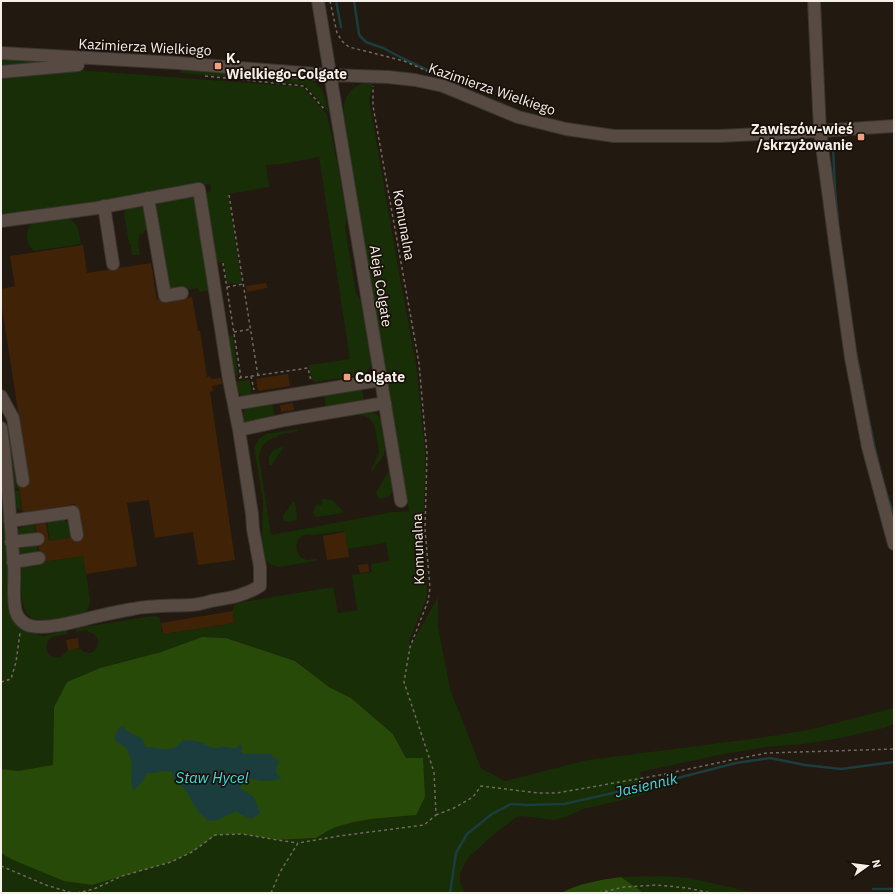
<svg xmlns="http://www.w3.org/2000/svg" width="895" height="894" font-family="'IBM Plex Sans',sans-serif">
	<style>
		.green { fill: #182e06 }
		.forest { fill: #284a08 }
		.water { fill: #1b3d3d }
		.lines { fill: none; stroke-linecap: round; stroke-linejoin: round }
		.stream { stroke: #1b3d3d; stroke-width: 2.5 }
		.building { fill: #402307 }
		.minor-casing { stroke: #3a3430; stroke-width: 14 }
		.path { stroke: #716962; stroke-width: 1.5; stroke-dasharray: 3 3; stroke-linecap: butt }
		.minor { stroke: #564a42; stroke-width: 12 }
		.poi-dot { fill: #f2a07f; stroke: #191009; stroke-width: 1.5 }
		.labels { text-anchor: middle; dominant-baseline: central; stroke-width: 3.5; stroke-linejoin: round; paint-order: stroke }
		.street-label { font-size: 14px; fill: #f6efea; stroke: #191009 }
		.poi-label { font-size: 14px; font-weight: bold; fill: #f6efea; stroke: #191009; text-anchor: start }
		.water-label { font-size: 15px; font-style: italic; fill: #3bdfe2; stroke: #191009 }
	</style>
	<rect width="100%" height="100%" fill="#221911"/>
	<path class="green" d="M1 58 67 61 1 67Z
		M182 69 307 79C324 85 325 96 329 113L304 84 181 73H180L181 70Z
		M78 70 303 87 327 115 336 156 347 219 345 227 356 293 361 301 371 361V367L366 373 360 375 316 382 313 381 311 379 309 365 350 359 319 157 282 164 266 165 269 187 228 194 241 278V282L240 283 228 284H227L224 262H216L206 196 207 193 211 190 210 184 102 201 72 207 1 214V77Z
		M368 82 373 83 369 99 399 273 416 364 425 451V475L423 535 427 588 426 600 409 641 410 646 438 597V626L450 689 481 768 505 781 588 760 752 739 808 730 894 708V724L884 728 840 738 804 744 765 747 719 755 640 772 644 794 623 800 583 809 566 817 554 820 522 816 516 817 491 837 468 858 460 873V882L465 893H1V853L13 860 36 869 92 885 171 862 192 852 215 835 242 834 277 840 316 838 333 828 354 822 372 819 416 815 406 758 393 734 351 698 329 687 295 661 226 638 202 637 161 652 100 668 67 682 54 707 53 773 1 772V472L11 616 17 625 31 633 44 636 65 631H67L68 634C63 635 57 635 52 637 41 645 48 661 61 657L68 650 79 648C94 664 109 636 88 632L87 630 75 632 77 628 153 616 158 617 160 619 162 633 163 634 234 623C234 615 230 607 238 603L333 587 338 613 357 610 352 575 372 572 371 564 389 561 386 543 347 549 344 531 312 535C289 530 292 569 317 558V560L315 561 279 567 275 566 270 564 266 560 264 556 262 540 263 501 254 447 259 439 266 434 298 429V431L278 435V437C266 440 261 444 259 458L271 535 393 512 409 511 348 148C345 122 333 90 368 82Z
		M191 197 194 198 196 201 210 290 199 292 198 288C189 290 176 293 168 287L155 209 157 205 162 201Z
		M143 205 149 225 142 235 140 234C137 241 139 248 140 255H132L131 244H129L124 214 127 208Z
		M66 218C79 221 79 232 81 244L34 251C25 242 24 231 33 222Z
		M229 335 233 336 238 375 233 376 227 337Z
		M248 380 250 382 252 396C239 397 238 395 234 382Z
		M362 388 364 403 326 409 324 394Z
		M272 402 275 417 245 422 243 420C239 404 261 404 272 402Z
		M366 410V412C374 412 378 414 381 420L385 448 384 455 372 471 371 470 379 452 375 427 373 423 369 418 364 416 358 415 330 419V417Z
		M14 444 19 488 12 489 9 445Z
		M283 447H284L272 465H269C268 453 272 449 283 447Z
		M389 470H390C391 481 398 497 382 499L377 496 376 492Z
		M13 491H19L22 510C12 508 14 500 13 491Z
		M324 499 332 500 343 511 342 513 317 517 315 516C311 511 315 507 318 503L320 506 323 503 321 500Z
		M293 502 295 503 297 519 296 520 290 522 285 521 283 519V516Z
		M61 519C71 522 72 529 74 537L50 541 47 522Z
		M34 524 36 535 16 538C15 527 25 525 34 524Z
		M37 543 39 555 18 557 17 546Z
		M83 556 90 599C91 616 76 617 63 618 56 619 48 620 41 621 24 619 23 606 21 592 20 584 19 577 18 569L20 565Z
		M663 876 689 878 756 893H641V891L621 877Z"/>
	<path class="forest" d="M202 637 226 638 295 661 329 687 351 698 393 734 406 758H423L425 797 416 815 372 819 354 822 333 828 316 838 277 840 242 834 216 835 192 852 171 862 92 885 64 881 13 860 1 853V769L18 771 53 765 54 707 67 682 100 668 161 652Z
		M621 877 641 891V893H561C580 883 600 880 621 877Z"/>
	<path class="water" d="M123 726 127 731 142 739 146 747C161 748 171 754 183 740 187 741 192 740 196 741 206 743 213 752 223 746 227 748 232 747 236 749L240 744 242 747 241 752 244 754H270L279 762C275 771 274 772 282 779 276 779 271 781 265 781 255 780 250 776 241 783V789L254 797 260 813 252 819 242 815 236 811 218 820 208 821 198 811 184 788 174 780 172 772 162 771 154 773H147L142 782 133 790 131 782 132 763 127 749 117 742 114 738 118 729Z"/>
	<g class="lines">
		<path class="stream" d="M336 1 341 27
			M354 1 359 34 360 36 366 42 383 48 402 58 459 85
			M833 147 835 190 838 220
			M856 352C867 407 875 463 894 516
			M873 889H894
			M450 893 456 853 467 834 492 814 511 804 528 805 564 804 658 783 736 763 770 758 805 765 841 769 894 762"/>
	</g>
	<path class="building" d="M83 245 87 273 151 263 157 300 185 296V298L192 297 198 331H200L207 377 210 376 211 379 221 378 222 384 212 386 213 391 210 392 235 560 198 565 193 532 155 538 149 500 127 503 137 566 86 574 83 556 41 562 35 525 46 523 49 541 80 536 75 504 23 513 18 482 29 481 1 302V289L15 286 10 256Z
		M266 283 267 288 247 292 246 286Z
		M288 374 290 386 258 391 256 379Z
		M293 403 294 410 281 412 280 405Z
		M345 532 349 557 327 560 323 536Z
		M368 564 369 572 360 573 358 565Z
		M233 611 234 623 163 634 161 623Z
		M78 638 79 648 68 650 66 640Z"/>
	<g class="lines">
		<defs>
			<path id="minor" d="M318 1 401 501
				M814 1 820 131 835 243 851 358 868 447 894 544
				M1 53 178 63 330 75 388 77 415 80 443 86 518 117 566 129 614 136H720L820 131 894 126
				M1 72 78 65
				M148 198 165 296 182 293
				M104 206 113 264
				M1 221 97 208 199 189 229 380 239 430 252 514 253 529 260 567V586C244 596 229 598 211 601 204 603 197 605 190 605 171 606 152 605 133 609 120 611 107 614 94 617 78 621 47 630 31 626 25 625 18 619 16 612 12 598 15 582 14 567 10 521 8 474 1 428
				M1 396 13 418 23 481
				M234 404 381 380
				M239 430 285 420 385 403
				M10 521 73 512 77 535
				M11 542 38 539
				M13 562 39 558"/>
		</defs>
		<use href="#minor" class="minor-casing"/>
		<path class="path" d="M330 1 337 33 342 41 349 47 404 61 427 71
			M205 76 304 86 325 110
			M229 195 258 376
			M223 263 241 378
			M227 287 243 284
			M234 332 251 329
			M251 376 254 390
			M239 378 308 368 311 381
			M1 682 11 679 16 662 20 633
			M436 815 454 808 473 797 481 786 538 793H557L660 775 741 758 767 753 894 749
			M1 866 46 885 72 893
			M77 893 94 889 122 876 171 862 192 852 215 835 242 834 277 840 298 843
			M271 893 280 872 298 843 339 836 424 825 436 815 434 772 404 682 410 647 428 601 430 588 425 529 427 453 424 421 419 363 373 106V86
			M599 893 624 887 657 885 687 888 711 893"/>
		<use href="#minor" class="minor"/>
	</g>
	<g class="poi-dot">
		<rect x="214" y="62" width="8" height="8" rx="2"/>
		<rect x="857" y="133" width="8" height="8" rx="2"/>
		<rect x="343" y="373" width="8" height="8" rx="2"/>
	</g>
	<g class="labels">
		<g class="street-label">
			<text transform="translate(145 47) rotate(3)">Kazimierza Wielkiego</text>
			<text transform="translate(492 89) rotate(19)">Kazimierza Wielkiego</text>
			<text transform="translate(404 225) rotate(80)">Komunalna</text>
			<text transform="translate(381 286) rotate(81)">Aleja Colgate</text>
			<text transform="translate(418 549) rotate(-92)">Komunalna</text>
		</g>
		<g class="poi-label">
			<text x="226" y="58">K.<tspan x="226" dy="16">Wielkiego-Colgate</tspan></text>
			<text x="853" y="129" text-anchor="end">Zawiszów-wieś<tspan x="853" dy="16">/skrzyżowanie</tspan></text>
			<text x="355" y="377">Colgate</text>
		</g>
		<g class="water-label">
			<text x="212" y="777">Staw Hycel</text>
			<text transform="translate(646 785) rotate(-13)">Jasiennik</text>
		</g>
	</g>
	<rect width="895" height="894" fill="none" stroke="#f6efea" stroke-width="4"/>
	<g transform="translate(867 866) rotate(76)" stroke="#191009" stroke-width="3" paint-order="stroke">
	<path d="M0-3L7 15L0 10L-7 15Z" fill="#f6efea"/>
	<text y="-6" font-size="11" font-weight="bold" text-anchor="middle" fill="#f6efea">N</text>
	</g>
</svg>
